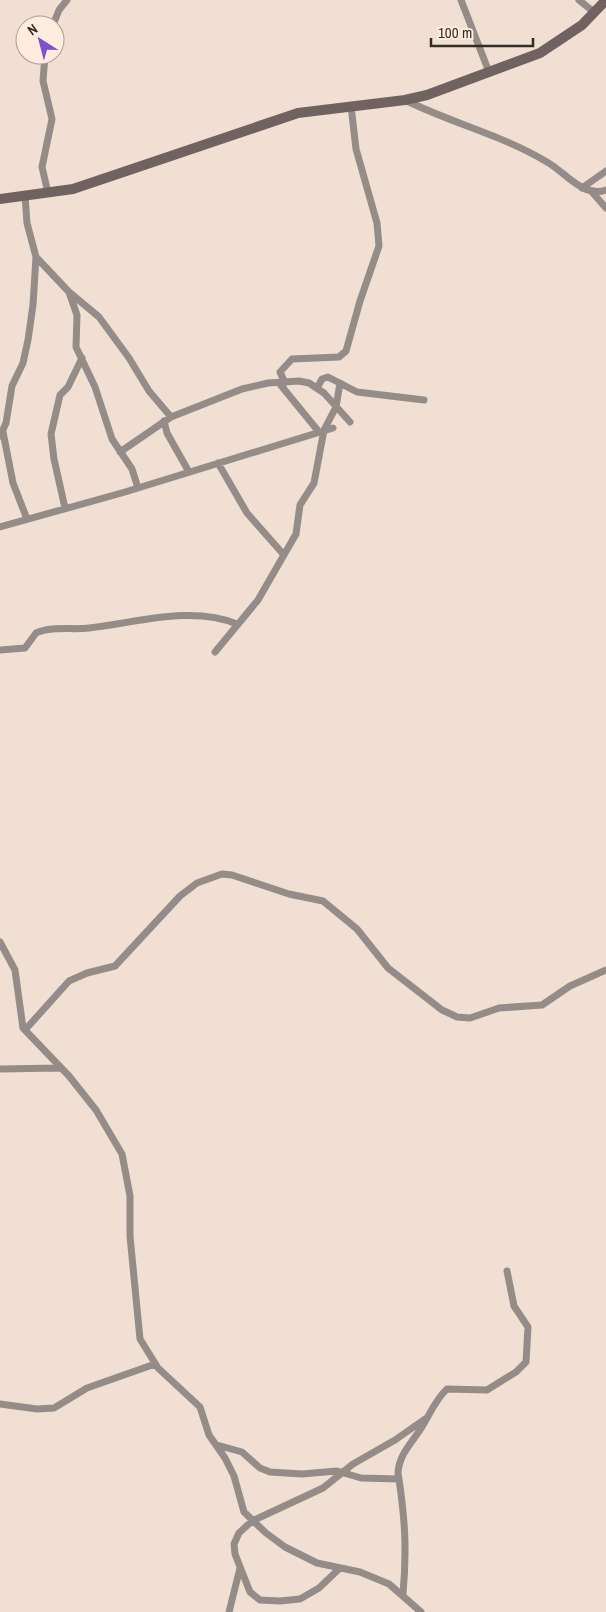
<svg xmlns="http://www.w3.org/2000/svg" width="606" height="1612" font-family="'Archivo Narrow',sans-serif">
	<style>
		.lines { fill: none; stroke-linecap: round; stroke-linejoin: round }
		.street { stroke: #958c8a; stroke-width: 7 }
		.secondary { stroke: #6f6260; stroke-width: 10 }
	</style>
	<rect width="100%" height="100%" fill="#f0dfd2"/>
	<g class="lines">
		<path class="street" d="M461 0 489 72
			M579 0 595 13
			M53 25 59 10 67 0
			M45 55 43 81 52 119 42 167 48 193
			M405 100C451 123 502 135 547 162 565 172 583 198 606 190
			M582 188 606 171
			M592 192 606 208
			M36 257 69 292 99 317 129 358 149 391 171 417
			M69 292 77 315 76 347 95 387 112 439 132 469 138 488
			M279 383 319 432
			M285 383 280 372 292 359 339 357 346 351 360 301 379 246 377 223 356 149 351 106
			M317 388 322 379 328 377 357 392 424 400
			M164 421 167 433 189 472
			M3 432 13 483 27 519
			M0 436 6 423 12 386 23 363 28 340 33 305 36 257 27 223 25 195
			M120 452 171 417 242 389 268 383 299 381 309 383 324 393 350 422
			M218 463 247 513 284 555
			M65 508 54 459 51 434 60 395 68 387 82 358
			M0 527 125 492 333 428
			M0 650 25 648 36 633C52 626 73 630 89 628 136 623 191 605 237 624
			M215 652 258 600 296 534 300 505 314 483 324 430 336 407 340 383
			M0 942 15 970 23 1028 69 1076 96 1110 122 1154 130 1196V1236L140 1339 158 1368 200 1407 209 1435 225 1458 234 1476 244 1512 266 1533 285 1547 317 1563 360 1572 389 1584 421 1612
			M25 1030 69 981 87 973 115 966 180 896 197 883 222 874 232 875 289 894 323 901 357 929 388 968 442 1010 457 1017 470 1018 499 1008 542 1005 570 986 606 970
			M0 1069 60 1068
			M0 1404 37 1409 54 1408 87 1388 155 1364
			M217 1445 242 1452 260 1468 270 1472 302 1474 337 1471 361 1478 399 1479
			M340 1568 319 1588 300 1599 280 1601 260 1600 250 1592 235 1554 234 1544 239 1533 252 1521 323 1488 353 1464 395 1440 425 1419
			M403 1594C407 1550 405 1517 398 1473 399 1453 414 1441 423 1425 431 1412 436 1399 447 1389L487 1390 516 1372 526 1362 528 1327 514 1306 507 1271
			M229 1612 240 1568"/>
		<path class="secondary" d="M0 199 73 189 298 113 405 100 427 95 540 53 582 25 606 0"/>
	</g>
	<g transform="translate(40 40) rotate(324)"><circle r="24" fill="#feecdf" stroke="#ac9f95"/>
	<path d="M0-4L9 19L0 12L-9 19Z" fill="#7f50c8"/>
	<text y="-8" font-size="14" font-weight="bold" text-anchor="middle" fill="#322c27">N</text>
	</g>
	<path d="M431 38v8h102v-8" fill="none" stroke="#322c27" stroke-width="2.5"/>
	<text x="438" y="38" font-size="15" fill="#322c27" stroke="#feecdf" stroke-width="4" paint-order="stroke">100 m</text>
</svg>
